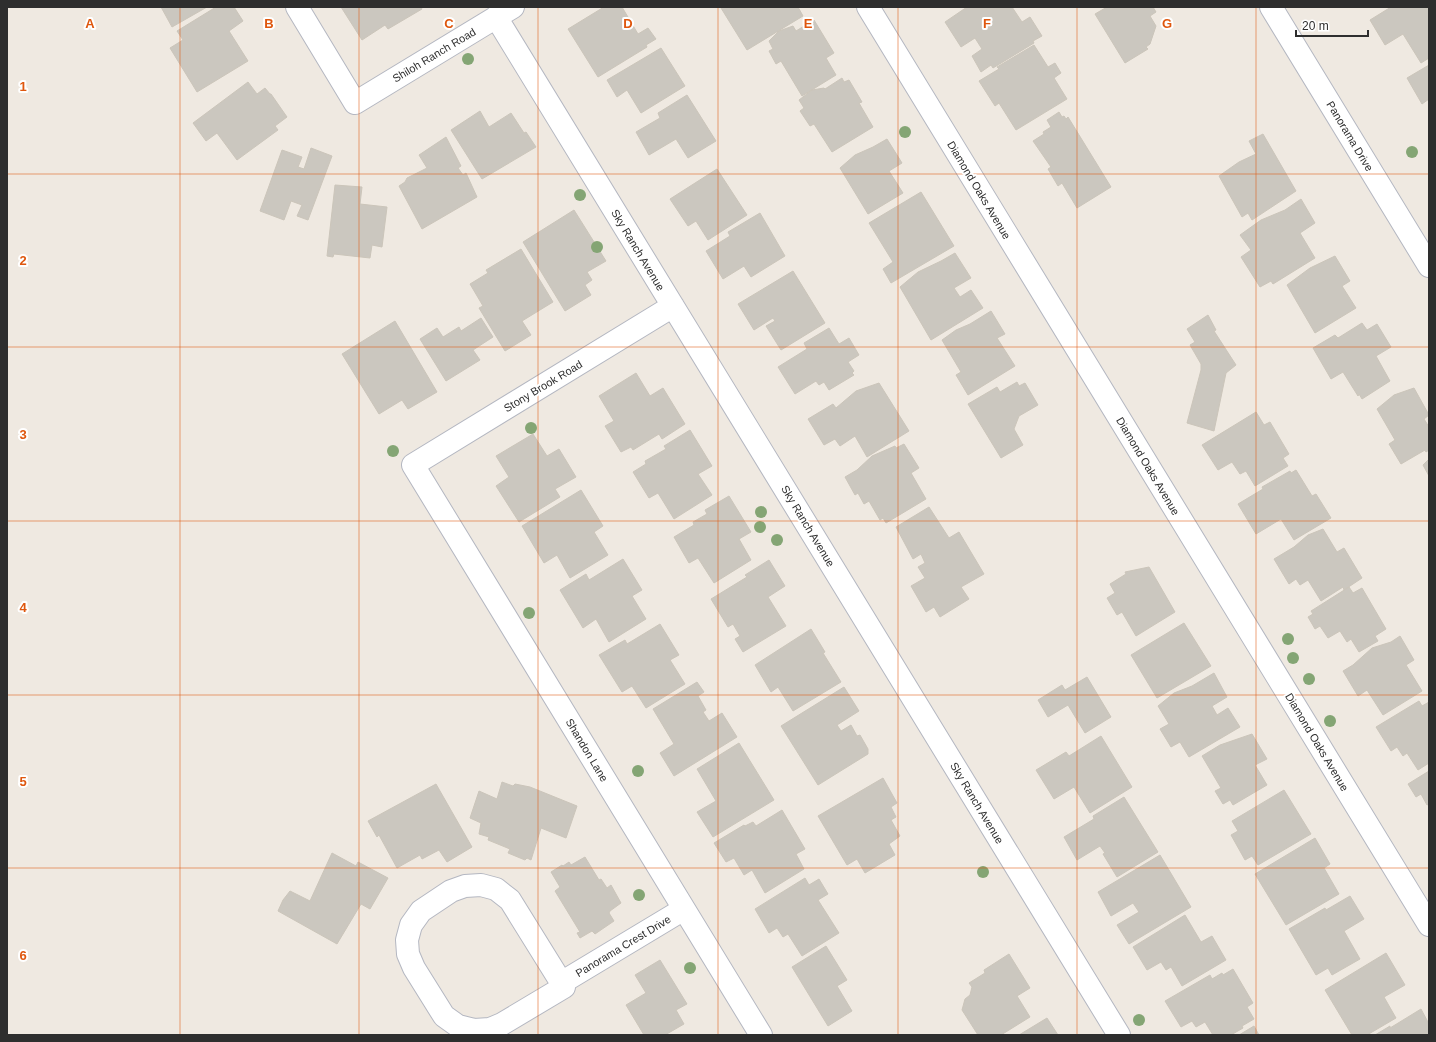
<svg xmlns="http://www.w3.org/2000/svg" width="1436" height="1042" font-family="Helvetica,sans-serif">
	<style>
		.building { fill: #cbc7bf; stroke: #cbc5ba }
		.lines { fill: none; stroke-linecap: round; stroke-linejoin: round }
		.minor-casing { stroke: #b4b7c1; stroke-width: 24 }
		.minor { stroke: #fff; stroke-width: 22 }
		.tree { fill: #84a574 }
		.grid { fill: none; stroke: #df570e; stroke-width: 1; stroke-opacity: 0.55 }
		.labels { text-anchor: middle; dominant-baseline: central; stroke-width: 4; stroke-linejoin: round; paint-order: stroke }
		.street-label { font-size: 11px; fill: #2e2e2e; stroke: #fff }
		.grid-label { font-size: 13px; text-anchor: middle; font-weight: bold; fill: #df570e; stroke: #fff; stroke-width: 4; stroke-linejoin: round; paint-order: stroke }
	</style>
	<rect width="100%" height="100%" fill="#efe9e1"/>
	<path class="building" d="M161 7H207L172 27Z
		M216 7H234L243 21 229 31 248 61 197 92 170 48 183 40 177 31Z
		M341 7H421L422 9 388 29 385 25 362 40Z
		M604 7H622L638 34 648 28 656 39 646 45 647 47 598 77 568 29Z
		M722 7H798L803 16 747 50 721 8Z
		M967 7H1012L1022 22 1030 17 1042 36 1033 41 1034 43 993 68 991 65 981 72 972 56 982 49 975 38 961 47 945 22Z
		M1107 7H1153L1156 12 1150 16 1156 26 1150 44 1146 47 1148 49 1125 63 1095 14Z
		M1391 7H1399V8L1402 7H1429V58L1421 63 1403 34 1385 45 1370 20Z
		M814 20 834 53 826 58 836 75 802 96 781 61 776 64 769 51 773 49 769 41 779 31 793 26 796 31Z
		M1034 45 1048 67 1055 63 1061 73 1054 78 1067 99 1016 130 999 103 995 106 979 81 999 69 997 67Z
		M661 48 685 86 641 113 627 90 617 97 607 80Z
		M1429 65V99L1422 104 1407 78Z
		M842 78 844 82 849 80 862 102 859 103 873 127 832 152 814 124 810 126 800 111 804 108 799 100 812 90 824 88 825 89Z
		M248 82 257 94 265 88 270 94H271L287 117 275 126 278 130 237 160 217 133 206 141 193 123Z
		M687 95 716 141 688 158 676 139 649 155 636 132 660 118 658 113Z
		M480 111 489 127 511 113 524 133 526 132 536 147 482 179 451 130Z
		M1059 112 1062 117 1064 116 1066 119 1068 117 1111 187 1077 208 1062 183 1058 186 1048 169 1051 167 1033 141 1044 134 1043 132 1051 127 1047 120Z
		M1263 134 1296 191 1252 220 1248 213 1242 217 1219 176 1239 162 1256 154 1249 141Z
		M446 137 461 166 458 168 463 175 466 173 477 197 422 229 399 186 405 182 407 178 427 168 419 155Z
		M887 139 902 163 889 171 903 193 868 214 840 168 855 155 873 147Z
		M311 148 332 156 308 220 297 216 302 205 291 201 284 220 260 211 282 150 302 157 298 167 304 169Z
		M717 169 747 215 708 240 696 221 688 226 670 199Z
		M335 185 362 187 360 204 387 207 382 247 372 245 370 258 334 254 333 257 327 256Z
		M921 192 954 246 891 283 883 269 893 262 869 223Z
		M1301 199 1315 223 1300 233 1315 258 1273 284 1271 281 1260 287 1241 257 1251 250 1240 235 1261 220 1285 210Z
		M574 210 606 261 587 272 592 280 585 285 591 295 565 311 523 242Z
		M760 213 785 256 751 277 744 266 723 279 706 251 730 236 728 232Z
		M521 249 553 302 522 321 531 335 505 351 479 308 483 306 470 284 488 273 486 270Z
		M955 253 971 278 954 288 960 297 971 290 983 308 931 340 900 287 918 272 941 261Z
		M1335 256 1350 281 1342 286 1356 308 1315 333 1287 285 1310 268Z
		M793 271 825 323 781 350 766 326 775 321 773 318 754 330 738 304Z
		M991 311 1005 334 997 338 1015 366 968 395 956 375 961 372 942 340 956 330 970 324Z
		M1208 315 1216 330 1214 331 1236 365 1226 373 1214 431 1187 423 1201 370V364L1190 345 1195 342 1187 329Z
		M481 318 493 337 473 350 480 360 446 381 420 339 437 328 443 337 459 327 461 331Z
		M395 321 437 392 408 409 402 400 379 414 342 354Z
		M1362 323 1367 330 1377 324 1391 347 1376 356 1390 381 1362 399 1359 394 1358 396 1343 372 1331 379 1313 348 1335 335 1338 338Z
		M829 328 839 344 849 338 859 355 848 362 854 371 852 373 854 375 829 390 824 382 819 385 816 381 795 394 778 367 807 349 804 343Z
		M636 373 650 396 663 388 685 424 662 439 659 434 633 450 631 447 621 452 605 426 614 421 599 396Z
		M1017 382 1019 386 1025 383 1038 405 1019 416 1014 429 1023 445 1001 458 968 404 997 387 1000 392Z
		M879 383 909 431 867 457 855 436 840 446 835 439 824 445 808 419 833 404 836 408 856 391Z
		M1414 388 1429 415 1424 419 1429 427V450L1426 452 1425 450 1401 464 1389 444 1395 440 1377 409 1394 395Z
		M1256 412 1264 425 1270 422 1289 454 1283 458 1288 466 1255 486 1246 471 1240 474 1232 462 1218 470 1202 445Z
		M690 430 712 466 698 474 712 495 674 519 658 493 649 498 633 472 646 464 645 461 666 449 664 446Z
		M533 434 547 456 559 449 576 477 555 489 560 497 519 522 496 486 509 477 496 456Z
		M904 444 919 468 911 473 926 499 886 523 883 518 880 520 869 501 864 504 858 493 855 495 845 477 857 470 872 456 895 446 896 448Z
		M1429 459V476L1423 465Z
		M1296 470 1312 496 1316 494 1331 518 1294 540 1281 519 1256 534 1238 504 1263 489 1262 487 1290 471 1291 473Z
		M581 490 603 526 594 532 608 555 570 578 557 555 544 563 522 526Z
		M729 496 751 532 739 539 751 560 714 583 698 558 689 563 674 537 694 525 693 522 707 514 705 510Z
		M929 507 949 538 959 532 984 574 961 587 969 599 940 617 934 607 926 612 911 586 925 578 918 567 925 563 921 554 913 559 896 527Z
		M1323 529 1337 552 1344 548 1362 578 1344 590 1343 587 1321 601 1308 580 1300 585 1296 579 1289 584 1274 559 1294 547 1308 535Z
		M623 559 642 590 632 596 646 619 609 642 596 619 583 628 560 590 586 574 589 580Z
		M769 560 785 586 768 597 786 626 743 652 735 639 740 636 733 624 728 627 711 599 747 577 745 575Z
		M1149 567 1175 612 1136 636 1122 612 1117 615 1107 598 1115 593 1110 584 1126 574 1125 572Z
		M1349 587 1353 593 1362 588 1386 629 1375 636 1378 641 1359 652 1351 639 1347 642 1340 631 1328 638 1320 626 1315 629 1308 617 1313 614 1311 611Z
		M1184 623 1211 666 1157 698 1131 655Z
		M660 624 679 655 670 660 685 684 646 708 632 686 622 692 599 655 625 640 627 644Z
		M811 629 825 652 823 653 841 682 793 711 778 687 771 692 755 665Z
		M1400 636 1414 660 1406 665 1422 691 1383 715 1367 690 1358 696 1343 671 1353 665 1372 648 1391 642Z
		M1214 673 1227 697 1212 706 1217 715 1228 708 1240 727 1189 757 1180 742 1171 747 1160 729 1169 724 1158 706 1174 693 1192 686Z
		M1087 677 1111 717 1085 733 1068 705 1048 717 1038 700 1062 685 1065 690Z
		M697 682 704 692 698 696 706 710 703 712 709 721 722 713 737 737 674 776 660 753 674 744 653 709Z
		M844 687 859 711 837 725 841 731 851 725 857 736 860 735 868 749V754L818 785 781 726Z
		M1419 701 1422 706 1429 702V763L1418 770 1407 753 1403 756 1397 747 1391 751 1376 727Z
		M1252 734 1267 759 1255 765 1267 785 1233 805 1230 800 1223 804 1215 791 1221 788 1202 756 1220 745Z
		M1101 736 1132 787 1090 813 1074 787 1054 799 1036 770 1066 752 1069 756Z
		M739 743 774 800 713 837 697 812 716 801 697 769Z
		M1429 771V804L1427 805 1421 794 1416 797 1408 784Z
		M883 778 897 803 891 807 896 817 891 820 900 836 889 844 895 855 865 873 857 859 847 865 818 816Z
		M502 782 513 786 515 784 530 787 577 806 566 838 541 828 531 860 527 858 525 860 508 853 510 849 488 840 489 837 479 834 481 823 470 818 479 791 497 799Z
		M436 784 472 847 447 862 439 850 422 859 420 855 397 868 379 835 377 837 368 821Z
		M1284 790 1311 834 1258 865 1252 856 1245 860 1231 835 1238 831 1232 821Z
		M1124 797 1158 852 1117 877 1103 854 1105 853 1100 846 1077 860 1064 837 1094 819 1093 816Z
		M782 810 805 849 796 854 804 869 765 893 752 870 744 875 734 858 726 862 714 843 744 825 745 826 753 822 756 826Z
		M1315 838 1330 864 1324 868 1339 894 1286 925 1255 874Z
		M332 853 356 866 358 862 388 878 370 909 361 904 337 944 278 911 283 900 290 891 310 901Z
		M1160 855 1191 907 1129 944 1117 925 1139 912 1133 903 1111 916 1098 892Z
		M585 857 599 880 601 879 607 888 611 885 621 903 610 911 609 913 614 921 595 934 592 931 580 938 577 933 580 932 555 891 560 887 551 872 562 865 563 866 569 862 571 865Z
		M805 878 809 885 819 879 828 894 818 900 839 933 802 956 788 934 783 937 777 928 769 933 755 909Z
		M1350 896 1364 919 1344 931 1360 959 1332 975 1328 968 1316 975 1289 929 1325 908 1326 910Z
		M1185 915 1201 942 1212 936 1226 960 1182 986 1171 967 1166 970 1161 962 1147 970 1133 947Z
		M826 946 847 980 837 986 852 1011 828 1026 792 967Z
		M1386 953 1405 985 1384 997 1396 1018 1367 1035H1352L1325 990Z
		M1009 954 1030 988 1017 996 1030 1017 1001 1035H978L962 1010 965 999 970 995 972 987 969 983 985 973 984 970Z
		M660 960 687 1004 676 1010 684 1024 665 1035H644L626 1005 646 993 635 975Z
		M1233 969 1253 1003 1247 1007 1254 1019 1242 1026 1243 1028 1231 1035H1213L1205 1022 1196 1027 1192 1021 1181 1027 1165 1001 1210 975 1212 979 1222 973 1223 975Z
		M1421 1009 1429 1024V1035H1375L1390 1026V1028Z
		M1047 1018 1058 1035H1019Z
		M1254 1026 1259 1035H1239Z"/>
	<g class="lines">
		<defs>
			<path id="minor" d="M297 7 355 103 513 7
				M868 7 1429 925
				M1271 7 1429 266
				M496 17 1119 1035
				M673 306 413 465 761 1035
				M481 885 496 889 510 900 564 987 502 1024 490 1029 474 1030 458 1026 444 1016 414 968 408 954 407 940 411 925 421 911 451 891 465 886Z
				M561 983 684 909"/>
		</defs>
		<use href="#minor" class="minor-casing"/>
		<use href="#minor" class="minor"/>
	</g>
	<g class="tree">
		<circle cx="468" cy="59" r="6"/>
		<circle cx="905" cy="132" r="6"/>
		<circle cx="1412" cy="152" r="6"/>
		<circle cx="580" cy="195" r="6"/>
		<circle cx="597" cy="247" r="6"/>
		<circle cx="531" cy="428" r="6"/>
		<circle cx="393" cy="451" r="6"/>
		<circle cx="761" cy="512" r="6"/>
		<circle cx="760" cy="527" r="6"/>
		<circle cx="777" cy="540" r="6"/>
		<circle cx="529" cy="613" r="6"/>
		<circle cx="1288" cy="639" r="6"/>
		<circle cx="1293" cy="658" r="6"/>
		<circle cx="1309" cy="679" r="6"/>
		<circle cx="1330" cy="721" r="6"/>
		<circle cx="638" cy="771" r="6"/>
		<circle cx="983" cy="872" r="6"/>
		<circle cx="639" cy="895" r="6"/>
		<circle cx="690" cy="968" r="6"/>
		<circle cx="1139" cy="1020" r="6"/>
	</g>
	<path class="grid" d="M180 7V1035M359 7V1035M538 7V1035M718 7V1035M898 7V1035M1077 7V1035M1256 7V1035M7 174H1429M7 347H1429M7 521H1429M7 695H1429M7 868H1429"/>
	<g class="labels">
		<g class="street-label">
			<text transform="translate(434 55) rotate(-31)">Shiloh Ranch Road</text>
			<text transform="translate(1350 136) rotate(59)">Panorama Drive</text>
			<text transform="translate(979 190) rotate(59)">Diamond Oaks Avenue</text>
			<text transform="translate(638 250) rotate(59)">Sky Ranch Avenue</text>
			<text transform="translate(543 386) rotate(-31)">Stony Brook Road</text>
			<text transform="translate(1148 466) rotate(59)">Diamond Oaks Avenue</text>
			<text transform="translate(808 526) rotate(59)">Sky Ranch Avenue</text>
			<text transform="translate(1317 742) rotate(59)">Diamond Oaks Avenue</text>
			<text transform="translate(587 750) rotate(59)">Shandon Lane</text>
			<text transform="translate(977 803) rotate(59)">Sky Ranch Avenue</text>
			<text transform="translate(623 946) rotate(-31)">Panorama Crest Drive</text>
		</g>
	</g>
	<g class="grid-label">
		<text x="90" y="28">A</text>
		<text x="269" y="28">B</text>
		<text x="449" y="28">C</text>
		<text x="628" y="28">D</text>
		<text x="808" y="28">E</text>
		<text x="987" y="28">F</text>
		<text x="1167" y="28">G</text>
		<text x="23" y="91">1</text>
		<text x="23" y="265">2</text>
		<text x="23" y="439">3</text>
		<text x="23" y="612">4</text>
		<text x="23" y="786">5</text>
		<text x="23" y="960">6</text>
	</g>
	<rect width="1436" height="1042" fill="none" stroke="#2e2e2e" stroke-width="16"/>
	<path d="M1296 30v6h72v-6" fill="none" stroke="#2e2e2e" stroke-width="2"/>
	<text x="1302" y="30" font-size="12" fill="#2e2e2e" stroke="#ffffff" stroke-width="3" paint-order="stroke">20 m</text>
</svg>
